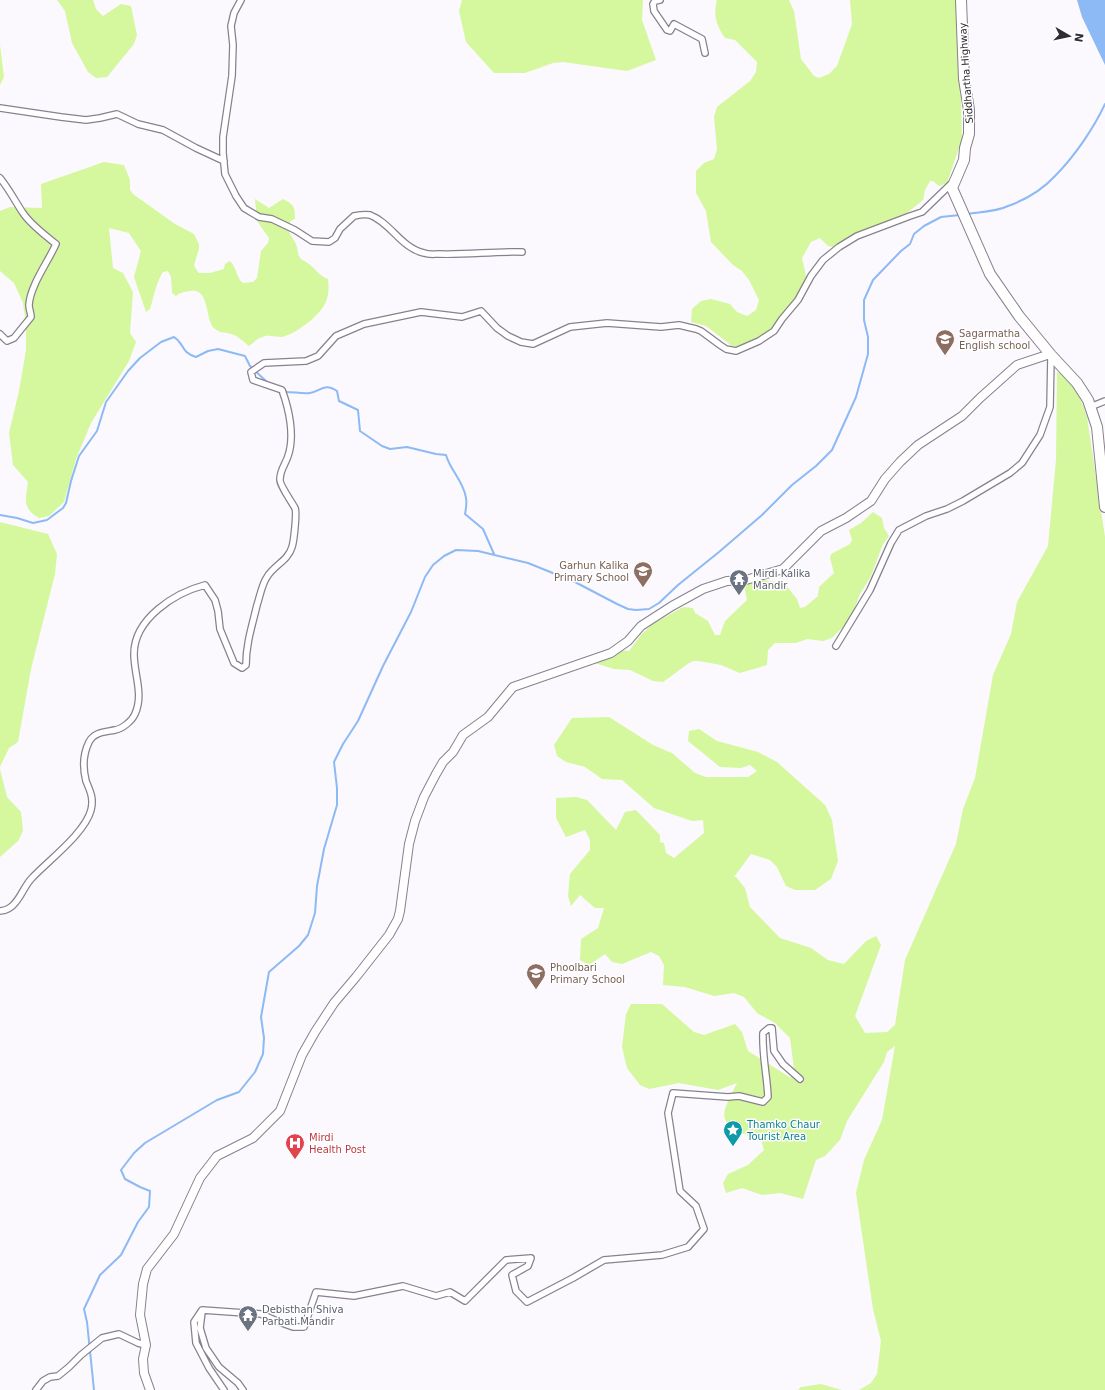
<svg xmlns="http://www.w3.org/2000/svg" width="1105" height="1390" font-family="'DejaVu Sans',sans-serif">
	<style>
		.green { fill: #d5f79d }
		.water { fill: #8db9f5 }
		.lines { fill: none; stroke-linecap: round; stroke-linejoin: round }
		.stream { stroke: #8db9f5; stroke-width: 2 }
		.street-casing { stroke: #88808f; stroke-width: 8 }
		.secondary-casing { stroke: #88808f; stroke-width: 10 }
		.highway-casing { stroke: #88808f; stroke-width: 12 }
		.street { stroke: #fff; stroke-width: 5.5 }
		.secondary { stroke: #fff; stroke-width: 8 }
		.highway { stroke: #fff; stroke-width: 10 }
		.labels { text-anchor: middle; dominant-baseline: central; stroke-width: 3; stroke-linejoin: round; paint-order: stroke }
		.street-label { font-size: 10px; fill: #2f2c32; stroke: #fff }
		.education-label { font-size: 10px; fill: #785e54; stroke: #fff; text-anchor: start }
		.worship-label { font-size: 10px; fill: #5b616d; stroke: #fff; text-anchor: start }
		.culture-label { font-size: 10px; fill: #0d838f; stroke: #fff; text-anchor: start }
		.health-label { font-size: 10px; fill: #be3a42; stroke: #fff; text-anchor: start }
	</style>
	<rect width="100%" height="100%" fill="#fbf9fd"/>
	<path class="green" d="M57 0H93L96 9 103 16 121 4 131 6 137 35 134 44 107 77 96 78 88 72 72 43 65 11Z
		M462 0H643L642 20 656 60 627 71 563 62 553 63 525 73H494L466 42 459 11Z
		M717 0H789L794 11 801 59 814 76 819 78 829 74 837 66 852 24 850 0H957L959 15 962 139 947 183 939 186 933 181H930L925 190 923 200 907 213 855 234 833 247 828 246 820 238 811 242 802 258 806 276 801 292 768 332 745 344 739 346H732L706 326 691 322 692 309 701 301 711 299 730 304 737 312 747 316 756 310 759 300 749 280 742 271 733 265 711 242 706 211 696 193V171L704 163 714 159 717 149 714 117 717 107 750 81 756 72 757 62 735 40 725 38C716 25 713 15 717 0Z
		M0 45 4 77 0 85Z
		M104 162 124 165 130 180V190L133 194 175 224 194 234 199 244V249L194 265 196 269 199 273H210L224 269 225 264 230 261C237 268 236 278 243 283L253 282 257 278 261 251 268 243 269 238 257 221 255 199 269 208 283 199C294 205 295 206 295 219 280 225 292 235 296 244 298 249 297 255 301 259 303 261 307 262 309 264 316 269 319 276 328 279 329 288 329 296 325 304 319 316 295 335 281 337 278 337 274 336 271 336 262 335 256 340 249 346 244 342 237 335 231 334 223 331 223 335 214 328 205 320 210 287 190 291 184 292 180 292 176 296L172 293 171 277 168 271 163 272C156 283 154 296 150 309L146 312 134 277 141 251 129 233 109 228 113 268 123 273 133 292 130 333 136 342 129 361 91 423 76 459 64 502 49 516 39 518C21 507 26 500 28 482L13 465 9 433 19 391 26 350V324L23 303 14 283 0 271V211L10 207 42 208 41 184Z
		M1057 372 1067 376 1078 392 1087 417 1105 537V1390H859L871 1383 877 1374 881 1341 873 1309 856 1193 864 1160 882 1120 895 1046 887 1052 884 1062 847 1121 840 1140 825 1156 816 1160 803 1199 780 1193 762 1195 742 1188 726 1193 723 1183 728 1174 748 1165 764 1150 761 1140C748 1135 719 1129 725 1109 728 1100 733 1091 737 1083L718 1090 679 1083 649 1089 640 1085 627 1068 622 1047 626 1014 631 1004H662L694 1032 704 1035 735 1024 742 1032 748 1051 791 1078 794 1069 790 1038 775 1023 757 1013 744 997 734 993 714 996 685 987 663 985 664 965 659 956 651 952 622 964 612 962 605 954 589 965 580 960 581 939 598 928 604 908H595L580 895 571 906 568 896 570 874 590 850V840L585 830 566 837 556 818V798L576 797 587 800 616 830 625 812 636 810 660 835V842L664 843 666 853 674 858 704 833 703 820 692 821 654 808 622 780 602 779 585 767 566 762 557 756 554 745 572 718 609 717 653 745 672 753 695 773 706 777H748L757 771 750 765 741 768 720 767 688 741 689 731 699 729 717 741 758 752 777 762 825 805 832 820 838 861 831 879 815 890H795L786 886 777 867 770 860 751 854 734 877H736L745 888 750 907 780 938 811 948 828 960 844 964 866 941 876 936 881 945 855 1016 865 1033 887 1032 895 1025 905 960 956 844 963 809 975 778 993 675 1011 634 1017 602 1048 546 1056 460Z
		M873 512 882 518 884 528 889 536 883 544 871 576 860 594 850 620 832 638 823 641 807 639 796 643H775L768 650 767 665 740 673 721 665 699 661H694L689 663 663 682 653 681 630 670 614 669 595 663 621 650 629 651 641 635 651 625 683 607 693 608 695 613 708 621 715 635H720L725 621 747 600 744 585 764 580 784 583 797 599 800 608 805 607 818 596 819 587 834 573 830 558 831 554 850 544 852 540 849 530 861 523Z
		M0 522 48 534 57 554 55 574 31 669 18 742 9 748 0 767Z
		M0 769 7 797 21 812 23 831 18 841 0 857Z
		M821 1384 842 1390H798L801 1387Z"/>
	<path class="water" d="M1077 0H1105V65L1082 17Z"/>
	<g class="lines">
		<path class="stream" d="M966 214C980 212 996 212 1008 206 1025 200 1043 189 1055 176 1074 157 1094 128 1105 104
			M283 390 287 392C294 392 303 394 310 393 320 392 324 382 337 391L339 401 358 410 360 431 382 446 390 449 407 447 436 454 446 455C450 470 464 482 466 498 467 503 466 509 465 514L483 529 494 554
			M0 515 17 518 33 523 47 520 63 508 66 503 71 481 79 456 97 431 106 402 128 371 140 358 161 342 174 337C185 344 180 352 196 357L208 351 218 349 245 356 250 366 267 382
			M94 1390 87 1322 84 1309 100 1275 121 1255 138 1222 149 1207 150 1191 140 1187 125 1179 121 1170 134 1153 145 1143 217 1100 239 1092 255 1072 263 1054 264 1038 261 1017 269 972 299 946 308 935 315 913 317 886 324 849 337 805V788L334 762 343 744 358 721 383 666 411 612 425 577 433 565 444 556 456 550 478 551 528 563 575 582 617 604 628 609 636 610 649 609 659 603 678 585 719 552 762 515 792 485 816 466 832 450 856 397 868 354V337L864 320V300L873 280 901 251 910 244 914 234 924 226 941 217 960 215"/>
		<defs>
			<path id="street" d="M241 0 234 13 231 26 233 45 232 76 223 137V153L225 174 236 196 244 208 259 217 272 219 295 230 312 241 329 242 335 238 340 229 354 216C359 215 365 214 370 215 391 223 401 248 424 253 429 255 434 254 439 254 467 255 495 251 522 252
				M660 0 655 1 653 4 654 11 667 30 670 31 674 24 702 39 705 53
				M0 108 61 117 86 120 100 118 117 114 138 124 163 130 196 148 224 161
				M0 178C9 189 15 201 23 213 31 225 45 235 56 244 48 262 30 286 29 305 29 309 31 313 31 317L14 338 7 341 0 334
				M1090 407 1105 401
				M836 646 870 590 891 543 899 530 926 516 947 509 963 501 1010 473 1022 463 1040 435 1050 407 1051 356
				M0 911C6 911 12 907 15 903 22 895 25 885 32 878 49 860 85 833 91 810 94 798 90 791 86 781 83 769 83 754 89 742 94 732 105 732 115 730 122 729 132 721 135 714 144 694 134 675 134 654 134 619 174 593 205 585L215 600 218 611 220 629 234 663 242 668 246 665C246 644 252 626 257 605 260 596 262 584 267 577 274 565 288 561 292 547 294 541 297 512 295 508 291 501 279 484 280 479 280 470 286 463 288 456 295 436 289 409 282 390L253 380 251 372 264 363 306 361 318 356 336 336 364 324 421 312 462 317 481 311 497 328 508 336 521 342 533 344 570 327 607 323 661 327 679 325 696 329 701 331 720 345 726 349 736 351 759 341 774 331 782 319 798 300 811 276 823 260 839 247 857 236 910 216 922 212 952 183
				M202 1312 200 1328 206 1348 219 1367 238 1383 243 1390
				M36 1390 43 1381 50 1377 58 1376 69 1367 81 1355 102 1338 119 1334 138 1343 146 1345
				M224 1390 209 1368 196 1343 194 1322 202 1310 261 1314 279 1322 293 1327H304L316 1292 354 1296 403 1286 436 1296 450 1292 465 1301 506 1260 531 1258 528 1266 512 1275 516 1291 527 1302 573 1278 604 1260 662 1255 688 1247 704 1229 696 1206 680 1191 668 1113 673 1093 728 1097 739 1096 763 1102 768 1097C767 1075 762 1055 763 1033L769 1028H772L774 1051 783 1064 800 1079"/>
			<path id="secondary" d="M150 1390 144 1373 143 1359 146 1345 140 1315 143 1284 147 1269 174 1234 200 1178 217 1156 253 1138 280 1111 302 1055 315 1032 334 1003 356 977 389 935 398 919 400 911 409 844 415 821 424 797 436 774 443 762 453 752 463 735 488 717 513 687 611 653 628 641 641 626 672 606 703 589 727 581 746 580 783 569 821 531 846 518 871 501 885 479 900 462 918 445 962 416 980 398 1017 365 1050 354"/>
			<path id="highway" d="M961 0 964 79 969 110V134L965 148 964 160 952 188 990 274 1019 316 1051 355 1077 383 1088 400 1097 427 1105 507"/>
		</defs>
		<use href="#street" class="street-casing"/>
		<use href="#secondary" class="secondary-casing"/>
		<use href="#highway" class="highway-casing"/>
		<use href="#street" class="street"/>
		<use href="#secondary" class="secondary"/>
		<use href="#highway" class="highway"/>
	</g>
	<defs>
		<symbol id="school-pin" viewBox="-11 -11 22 30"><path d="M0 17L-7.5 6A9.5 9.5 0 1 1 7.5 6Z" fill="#8d6e63" stroke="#fff"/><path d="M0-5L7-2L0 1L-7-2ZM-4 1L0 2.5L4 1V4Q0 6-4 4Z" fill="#fff"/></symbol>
		<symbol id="temple-pin" viewBox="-11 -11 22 30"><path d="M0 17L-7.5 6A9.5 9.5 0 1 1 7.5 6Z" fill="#6b7280" stroke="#fff"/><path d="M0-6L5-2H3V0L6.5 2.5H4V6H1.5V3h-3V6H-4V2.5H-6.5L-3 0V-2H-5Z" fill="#fff"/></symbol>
		<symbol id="sight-pin" viewBox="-11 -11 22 30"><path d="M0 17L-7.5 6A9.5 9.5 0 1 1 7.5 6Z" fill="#0f9aa8" stroke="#fff"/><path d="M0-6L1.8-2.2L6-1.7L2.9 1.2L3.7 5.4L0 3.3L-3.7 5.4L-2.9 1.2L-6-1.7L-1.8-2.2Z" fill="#fff"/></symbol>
		<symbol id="hospital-pin" viewBox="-11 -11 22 30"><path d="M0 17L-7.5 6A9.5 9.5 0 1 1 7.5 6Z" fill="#e0444e" stroke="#fff"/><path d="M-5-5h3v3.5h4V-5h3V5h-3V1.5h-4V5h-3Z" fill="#fff"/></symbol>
	</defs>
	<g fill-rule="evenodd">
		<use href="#school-pin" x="934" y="328" width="22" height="30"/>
		<use href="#school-pin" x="632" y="560" width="22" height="30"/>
		<use href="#temple-pin" x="728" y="568" width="22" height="30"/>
		<use href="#school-pin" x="525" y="962" width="22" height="30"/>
		<use href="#sight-pin" x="722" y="1119" width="22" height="30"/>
		<use href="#hospital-pin" x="284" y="1132" width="22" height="30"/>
		<use href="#temple-pin" x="237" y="1304" width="22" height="30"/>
	</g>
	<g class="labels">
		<g class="street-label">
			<text transform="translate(966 73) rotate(-94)">Siddhartha Highway</text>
		</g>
		<g class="education-label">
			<text x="959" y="333">Sagarmatha<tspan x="959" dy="12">English school</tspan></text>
			<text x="629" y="565" text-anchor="end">Garhun Kalika<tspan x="629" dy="12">Primary School</tspan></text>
			<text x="550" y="967">Phoolbari<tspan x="550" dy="12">Primary School</tspan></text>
		</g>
		<g class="worship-label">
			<text x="753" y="573">Mirdi Kalika<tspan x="753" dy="12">Mandir</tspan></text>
			<text x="262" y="1309">Debisthan Shiva<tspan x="262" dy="12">Parbati Mandir</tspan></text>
		</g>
		<g class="culture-label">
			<text x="747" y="1124">Thamko Chaur<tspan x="747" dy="12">Tourist Area</tspan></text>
		</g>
		<g class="health-label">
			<text x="309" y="1137">Mirdi<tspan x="309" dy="12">Health Post</tspan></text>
		</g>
	</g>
	<g transform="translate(1069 36) rotate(99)" stroke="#ffffff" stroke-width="3" paint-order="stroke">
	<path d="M0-3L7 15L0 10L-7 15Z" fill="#2f2c32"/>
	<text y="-6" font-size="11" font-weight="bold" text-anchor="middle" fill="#2f2c32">N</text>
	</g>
</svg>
